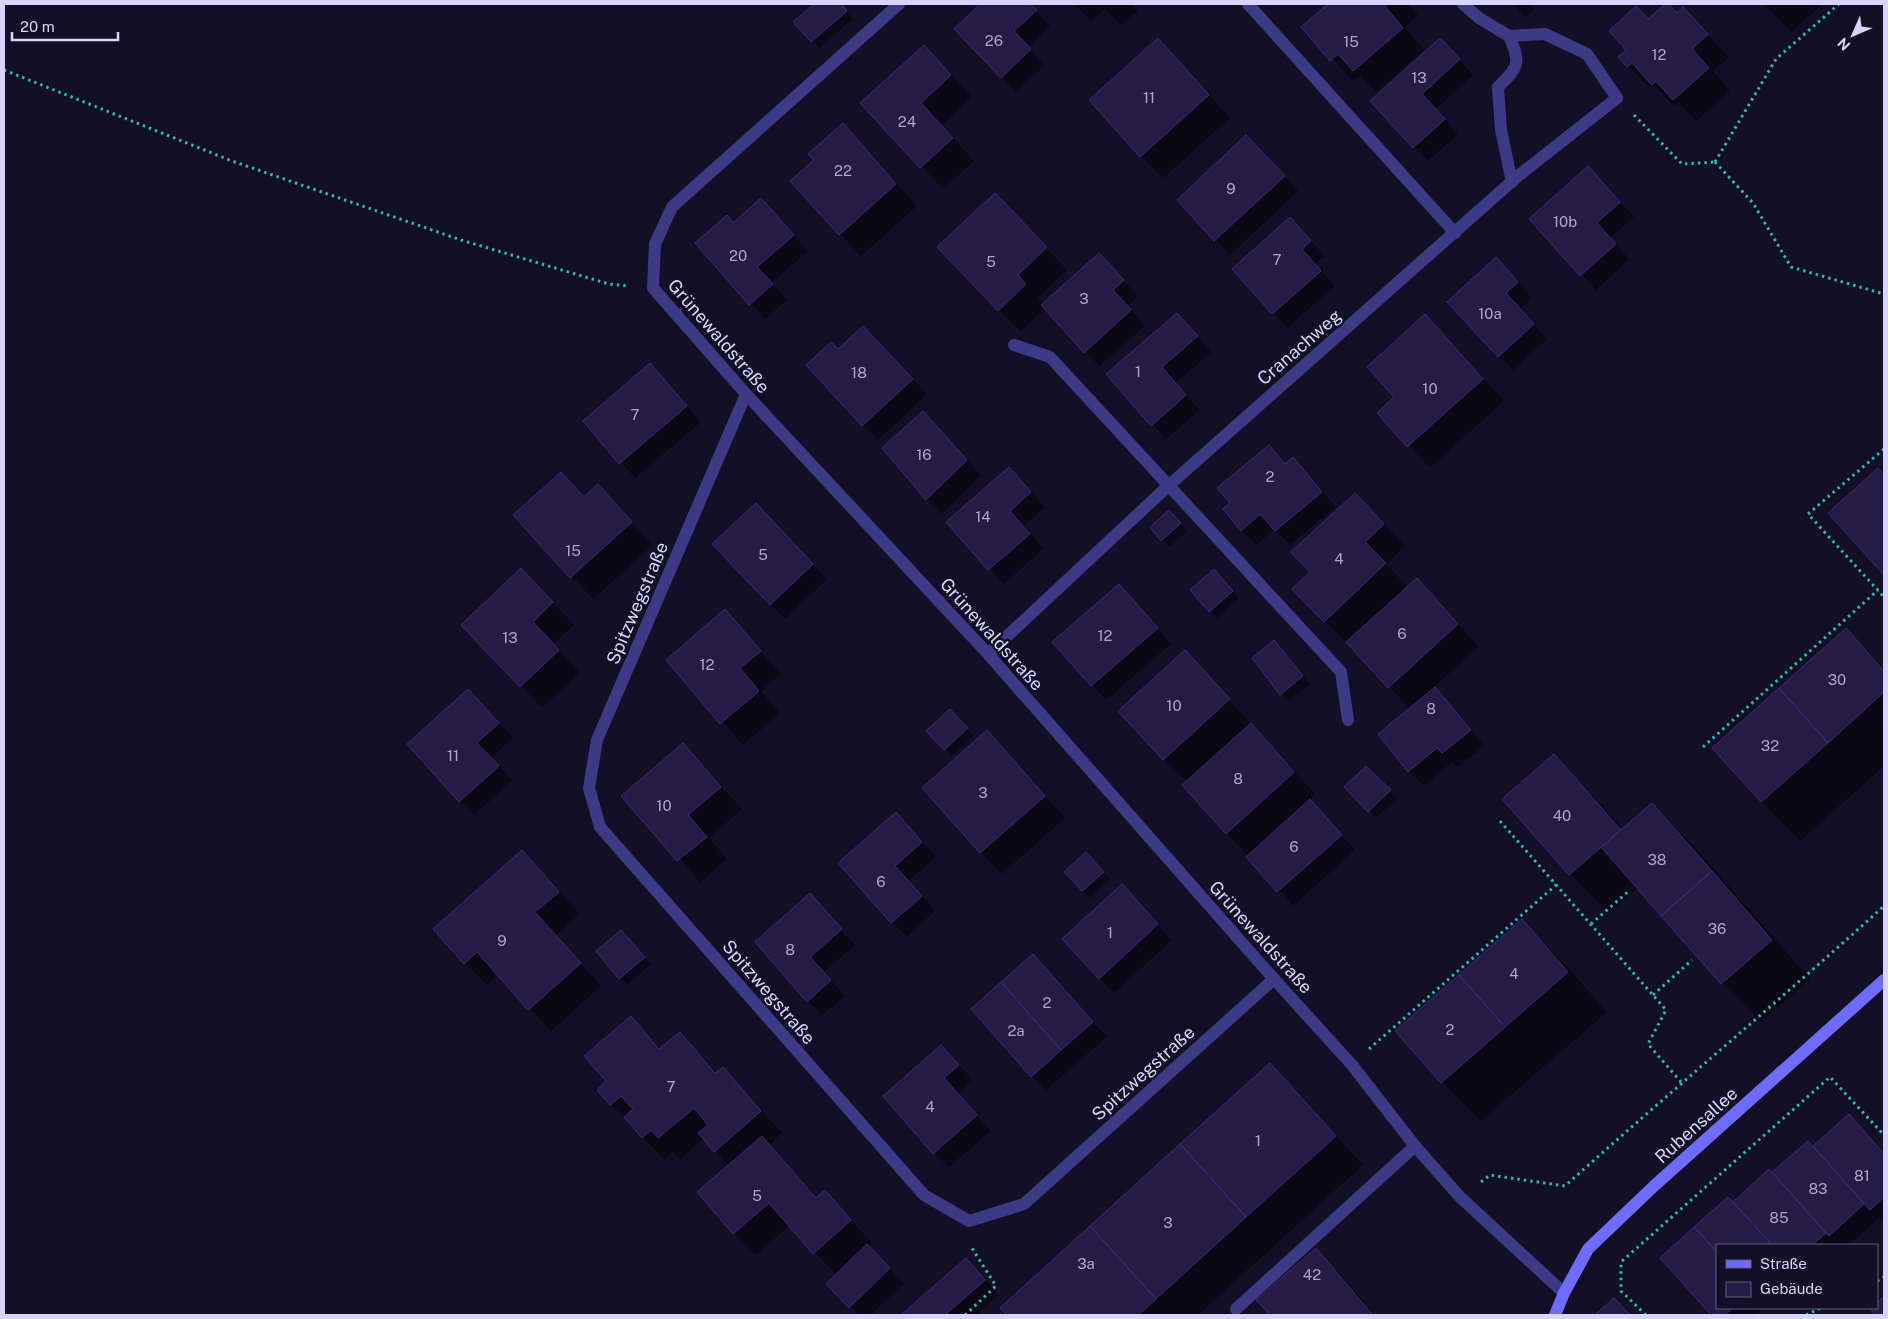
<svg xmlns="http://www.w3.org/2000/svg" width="1888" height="1319" font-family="'Public Sans',sans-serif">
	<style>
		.shadow { fill: #0007 }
		.building { fill: #241b47; stroke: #3b2d73 }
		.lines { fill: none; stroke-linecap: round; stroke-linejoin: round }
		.path { stroke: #2fb8b0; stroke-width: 3; stroke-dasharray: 2.5 4; stroke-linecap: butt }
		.lane { stroke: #3d3a85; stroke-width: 12 }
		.street { stroke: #3d3a85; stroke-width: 12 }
		.secondary { stroke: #6f6bff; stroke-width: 12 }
		.labels { text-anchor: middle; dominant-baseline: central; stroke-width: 5; stroke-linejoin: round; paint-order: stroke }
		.number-label { font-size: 15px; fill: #aca6d1 }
		.street-label { font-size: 18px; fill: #d9d4ff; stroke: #130f26 }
	</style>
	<rect width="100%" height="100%" fill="#130f26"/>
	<path class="shadow" d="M816 4H840L853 19 819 48 795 22Z
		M982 4H1029L1050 26 1028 47 1045 65 1016 92 955 29Z
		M1074 4H1132L1138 11 1121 25 1105 9 1091 21Z
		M1330 4H1408L1418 15 1405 28 1424 50 1376 92 1360 76 1353 81 1303 27Z
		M1512 4H1529L1534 9 1526 17Z
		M1666 4 1678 14 1683 9 1729 57 1713 71 1730 91 1696 121 1678 103 1674 106 1653 85 1650 88 1620 58 1628 51 1648 20Z
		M1763 4H1823L1791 32Z
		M1158 40 1230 118 1163 178 1141 156Z
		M924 46 972 97 942 125 974 161 943 189 862 103Z
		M1454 54 1473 75 1436 109 1458 134 1428 161 1372 101Z
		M843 124 917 206 861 256 840 234 816 160Z
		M1261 152 1298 191 1230 255 1178 200Z
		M1602 182 1634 217 1610 238 1629 259 1596 290 1531 219Z
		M761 200 808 251 771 283 787 300 765 319 697 243 734 224Z
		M1017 216 1067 270 1038 297 1044 304 1113 269 1138 296 1127 306 1145 326 1099 366 1045 308 1021 332 999 310Z
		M1290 219 1325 256 1315 264 1335 286 1287 328 1234 269Z
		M1510 274 1532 298 1520 309 1547 339 1513 370 1449 302Z
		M1425 316 1504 401 1430 468 1378 413 1396 397Z
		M1192 329 1212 352 1175 383 1200 410 1166 439 1108 375Z
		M878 342 927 394 878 440 863 425 838 350Z
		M650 365 701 422 635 478 585 421Z
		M923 412 981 475 941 514 926 499Z
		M1268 447 1286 465 1293 459 1336 507 1290 545 1275 529 1256 545 1241 530 1231 504Z
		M1009 468 1045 507 1024 526 1043 549 1004 584 948 522Z
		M1878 470 1884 477V573L1830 513Z
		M598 486 653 545 593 599 515 515 585 498Z
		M1169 512 1187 531 1169 547 1162 540Z
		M1376 516 1405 546 1386 564 1407 586 1402 591 1403 593 1417 580 1479 647 1434 687 1485 745 1458 767 1452 762 1424 786 1409 771 1410 709 1347 642 1324 621Z
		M770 520 827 579 785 619 771 604Z
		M1221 578 1239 598 1217 618 1210 611Z
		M1119 586 1171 644 1106 700 1054 642Z
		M543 592 574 625 553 644 580 672 542 708 463 625Z
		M725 611 781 674 761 691 780 713 743 745 668 660Z
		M1846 630 1884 668V766L1800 841 1761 802Z
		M1274 641 1310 684 1288 701 1281 694Z
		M1185 652 1315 794 1309 800 1355 850 1293 906 1227 833 1187 782 1164 759Z
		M468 691 513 738 491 758 512 781 474 815 460 801Z
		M957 717 974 736 952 756 928 731Z
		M987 732 1065 818 1002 874 981 852Z
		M683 744 742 809 709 838 727 859 700 882 623 796Z
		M1554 756 1624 829 1652 804 1691 843 1810 979 1761 1022 1722 983 1638 888 1609 913 1570 874 1504 800Z
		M1366 767 1397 798 1376 818 1346 787Z
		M896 814 936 857 908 881 935 911 907 937 892 922Z
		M522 851 580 914 556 935 601 986 551 1031 499 974 487 985 465 963Z
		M1093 861 1110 879 1090 898 1066 872Z
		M810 895 855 945 824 972 845 996 822 1015 808 1001Z
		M1136 901 1172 940 1114 993 1099 978Z
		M1522 921 1561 960 1607 1012 1481 1121 1442 1082Z
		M628 939 651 964 627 985 620 978Z
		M1047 971 1107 1037 1046 1090 1032 1076Z
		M631 1018 661 1049 680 1033 717 1073 723 1068 782 1133 769 1145 818 1198 825 1192 872 1243 867 1247 904 1283 871 1315H859L828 1284 836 1275 790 1225 756 1255 734 1233 729 1166 704 1139 680 1159 673 1152 664 1159 611 1104 608 1082Z
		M941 1046 973 1080 958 1094 991 1131 949 1167 934 1153Z
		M1269 1065 1363 1165 1198 1315H1008L1001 1308Z
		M1849 1116 1884 1154V1223L1879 1218 1849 1245H1717V1308H1764L1756 1315H1713L1662 1258 1772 1174 1808 1142 1813 1148Z
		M1315 1250 1344 1278 1375 1315H1271L1258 1300Z
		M966 1260 999 1295 976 1315H903Z"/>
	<path class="building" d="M814 4H841L847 11 811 42 793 22Z
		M980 4H1030L1037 10 1014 31 1031 49 1001 78 954 29Z
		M1328 4H1385L1384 5 1403 28 1353 71 1338 54 1330 61 1301 27Z
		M1665 4H1669L1677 13 1683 7 1708 34 1692 49 1709 68 1673 100 1656 81 1652 85 1632 63 1627 67 1618 57 1626 50 1609 31 1636 6 1648 19Z
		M1158 38 1209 95 1140 157 1089 100Z
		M1440 38 1460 59 1422 94 1445 119 1413 148 1370 101Z
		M924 45 951 75 921 103 953 138 920 168 860 103Z
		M843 123 896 184 839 235 790 181 814 160 808 154Z
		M1246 135 1285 176 1214 241 1177 200Z
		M1588 166 1620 202 1597 223 1616 244 1580 276 1529 219Z
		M995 193 1047 247 1018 275 1026 284 998 311 937 247Z
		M761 198 794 235 757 267 773 284 749 305 695 243 727 215 733 223Z
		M1290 217 1311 241 1302 249 1321 271 1272 314 1232 269Z
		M1099 253 1124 280 1113 290 1131 310 1084 353 1041 305Z
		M1496 257 1518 282 1506 293 1534 324 1498 357 1447 302Z
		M1177 313 1198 336 1162 367 1186 395 1151 426 1106 374Z
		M1425 314 1483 379 1407 447 1377 413 1394 397 1367 367Z
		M863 326 913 379 862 426 806 365 831 342 838 349Z
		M650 363 687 406 619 464 583 421Z
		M923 411 967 460 926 500 882 448Z
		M1269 445 1285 464 1293 457 1322 492 1275 531 1260 514 1241 531 1223 509 1230 503 1217 488Z
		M1009 467 1031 492 1010 511 1030 534 988 570 946 522Z
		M1878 468 1884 475V575L1828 513Z
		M561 472 584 497 598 484 632 522 570 578 513 515Z
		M1355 493 1384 524 1365 542 1386 563 1324 622 1292 589 1310 572 1291 552Z
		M756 503 813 564 770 605 712 544Z
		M1169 510 1181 523 1161 541 1150 527Z
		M521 568 553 602 533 622 559 650 520 687 461 625Z
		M1214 569 1233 591 1209 612 1190 590Z
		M1417 578 1458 624 1388 688 1346 642Z
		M1119 584 1158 628 1091 686 1052 642Z
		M725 609 761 651 740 668 759 691 720 724 666 660Z
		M1846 628 1884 671V692L1828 743 1779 688Z
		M1274 640 1303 676 1280 695 1252 658Z
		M1185 650 1230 699 1163 760 1118 711Z
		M1435 687 1471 730 1442 753 1437 748 1408 772 1378 734Z
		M1779 688 1828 743 1761 802 1712 748Z
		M468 689 499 723 477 743 499 766 459 802 407 744Z
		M950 709 968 728 944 750 926 731Z
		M1251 723 1294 772 1226 834 1182 785Z
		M987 730 1045 796 980 853 922 788Z
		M683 743 721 787 688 815 707 837 677 861 621 796Z
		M1554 754 1621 830 1569 875 1502 799Z
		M1366 766 1391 790 1368 812 1344 787Z
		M1310 799 1342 835 1277 892 1246 857Z
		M1652 803 1712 871 1661 916 1601 847Z
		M896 812 922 842 895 866 922 896 891 923 838 863Z
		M522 850 559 892 535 912 581 963 528 1010 477 952 464 964 433 929Z
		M1086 852 1104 872 1082 891 1064 872Z
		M1712 871 1772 940 1721 984 1661 916Z
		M1122 884 1158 924 1099 979 1062 939Z
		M810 893 842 929 810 957 831 980 807 1002 755 942Z
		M1522 919 1568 972 1505 1027 1459 975Z
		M621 930 645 957 619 979 596 951Z
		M1033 954 1093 1022 1061 1050 1001 982Z
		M1459 975 1505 1027 1441 1083 1395 1031Z
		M1001 982 1061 1050 1031 1077 971 1009Z
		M631 1016 659 1049 680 1032 715 1073 723 1067 761 1111 714 1152 698 1133 708 1125 694 1108 658 1138 651 1130 642 1138 624 1117 633 1109 621 1096 610 1105 597 1090 606 1081 584 1056Z
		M941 1045 959 1065 944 1078 977 1115 933 1154 883 1096Z
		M1270 1063 1336 1136 1246 1217 1180 1144Z
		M1849 1114 1884 1154V1197L1870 1210 1813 1146Z
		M762 1136 816 1198 825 1190 851 1220 813 1254 769 1203 733 1234 697 1192Z
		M1808 1141 1864 1204 1829 1236 1772 1172Z
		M1180 1144 1246 1217 1156 1299 1090 1226Z
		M1769 1169 1826 1233 1812 1245H1772L1733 1202Z
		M1728 1197 1733 1202 1772 1245H1717V1252L1694 1227Z
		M1090 1226 1156 1299 1138 1315H1007L1000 1308Z
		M1694 1227 1717 1252V1308H1733L1725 1315H1711L1660 1258Z
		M867 1244 890 1268 849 1308 826 1284Z
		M1316 1248 1373 1315H1270L1256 1300Z
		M966 1258 985 1280 945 1315H901Z
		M1884 1296V1315H1875L1870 1309 1877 1308V1303Z
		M1614 1298 1630 1315H1595Z"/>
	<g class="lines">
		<path class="path" d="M4 70 232 161 461 240 609 284 628 286
			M1634 115 1682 164 1715 162
			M1715 162 1753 203 1791 267 1884 294
			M1715 162 1776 59 1839 4
			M1884 449 1808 514 1884 597
			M1703 747 1878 590
			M1500 821 1666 1010 1648 1044 1681 1082
			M1591 924 1630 890
			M1653 995 1692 960
			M1369 1049 1556 885
			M1481 1182 1490 1175 1565 1186C1671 1091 1779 1001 1884 906
			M1877 1281 1884 1277
			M965 1315 996 1286 970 1245
			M1646 1315 1621 1291V1262L1830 1077 1884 1135
			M1806 1315 1821 1308"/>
		<path class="lane" d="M1248 4 1455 233
			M1463 4 1479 18 1509 36 1545 34 1587 54 1617 98
			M1509 36C1521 63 1519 67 1498 87L1501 130 1512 182
			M1014 345 1050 357 1341 672 1348 720"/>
		<path class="street" d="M899 4 672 207 655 244 653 288 746 394 988 654 1274 979 1352 1065 1415 1146 1460 1197 1564 1293
			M746 394 597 740 589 788 600 827 924 1195 969 1221 1024 1204 1274 979
			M988 654 1167 487 1518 176 1617 98
			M1236 1309 1415 1146"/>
		<path class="secondary" d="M1555 1315 1564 1293 1588 1249 1654 1186 1884 980"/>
	</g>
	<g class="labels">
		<g class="number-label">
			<text x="994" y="40">26</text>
			<text x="1351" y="41">15</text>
			<text x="1659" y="54">12</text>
			<text x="1419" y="77">13</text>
			<text x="1149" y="97">11</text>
			<text x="907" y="121">24</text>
			<text x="843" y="170">22</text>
			<text x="1231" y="188">9</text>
			<text x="1565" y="221">10b</text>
			<text x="738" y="255">20</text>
			<text x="1277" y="259">7</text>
			<text x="991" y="261">5</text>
			<text x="1084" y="298">3</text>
			<text x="1490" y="313">10a</text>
			<text x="1138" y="371">1</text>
			<text x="859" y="372">18</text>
			<text x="1430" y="388">10</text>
			<text x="635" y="414">7</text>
			<text x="924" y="454">16</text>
			<text x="1270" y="476">2</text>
			<text x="983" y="516">14</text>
			<text x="573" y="550">15</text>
			<text x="763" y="554">5</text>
			<text x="1339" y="558">4</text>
			<text x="1402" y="633">6</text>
			<text x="1105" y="635">12</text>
			<text x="510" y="637">13</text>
			<text x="707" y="664">12</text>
			<text x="1837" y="679">30</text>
			<text x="1174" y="705">10</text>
			<text x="1431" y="708">8</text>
			<text x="1770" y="745">32</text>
			<text x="453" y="755">11</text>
			<text x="1238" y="778">8</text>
			<text x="983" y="792">3</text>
			<text x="664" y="805">10</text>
			<text x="1562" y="815">40</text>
			<text x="1294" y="846">6</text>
			<text x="1657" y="859">38</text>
			<text x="881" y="881">6</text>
			<text x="1717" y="928">36</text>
			<text x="1110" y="932">1</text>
			<text x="502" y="940">9</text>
			<text x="790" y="949">8</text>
			<text x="1514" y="973">4</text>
			<text x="1047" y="1002">2</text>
			<text x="1450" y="1029">2</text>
			<text x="1016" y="1030">2a</text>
			<text x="671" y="1086">7</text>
			<text x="930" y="1106">4</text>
			<text x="1258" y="1140">1</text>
			<text x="1862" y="1175">81</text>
			<text x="1818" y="1188">83</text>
			<text x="757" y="1195">5</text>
			<text x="1779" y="1217">85</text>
			<text x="1168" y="1222">3</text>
			<text x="1086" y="1263">3a</text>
			<text x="1312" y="1274">42</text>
		</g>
		<g class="street-label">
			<text transform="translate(719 336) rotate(49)">Grünewaldstraße</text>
			<text transform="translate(1299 347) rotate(-41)">Cranachweg</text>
			<text transform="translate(637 603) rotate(-67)">Spitzwegstraße</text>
			<text transform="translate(992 634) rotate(48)">Grünewaldstraße</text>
			<text transform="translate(1261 937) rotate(48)">Grünewaldstraße</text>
			<text transform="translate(769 992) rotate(49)">Spitzwegstraße</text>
			<text transform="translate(1143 1073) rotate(-42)">Spitzwegstraße</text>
			<text transform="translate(1696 1125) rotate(-42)">Rubensallee</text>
		</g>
	</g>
	<rect width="1888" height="1319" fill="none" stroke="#d9d4ff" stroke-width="10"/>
	<rect x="1716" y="1244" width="162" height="65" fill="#130f26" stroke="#625e7d"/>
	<rect x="1726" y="1260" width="25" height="8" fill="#6f6bff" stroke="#625e7d"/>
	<text x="1760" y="1269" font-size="15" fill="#d9d4ff">Straße</text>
	<rect x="1726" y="1282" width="25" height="15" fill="#241b47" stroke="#625e7d"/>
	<text x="1760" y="1294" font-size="15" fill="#d9d4ff">Gebäude</text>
	<g transform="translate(1853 35) rotate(225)" stroke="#130f26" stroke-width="4" paint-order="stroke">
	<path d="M0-4L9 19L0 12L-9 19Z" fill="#d9d4ff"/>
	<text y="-8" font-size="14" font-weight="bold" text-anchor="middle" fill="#d9d4ff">N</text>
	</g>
	<path d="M12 32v8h106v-8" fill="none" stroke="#d9d4ff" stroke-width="2.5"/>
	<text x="20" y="32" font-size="15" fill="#d9d4ff" stroke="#130f26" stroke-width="4" paint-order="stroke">20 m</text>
</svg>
